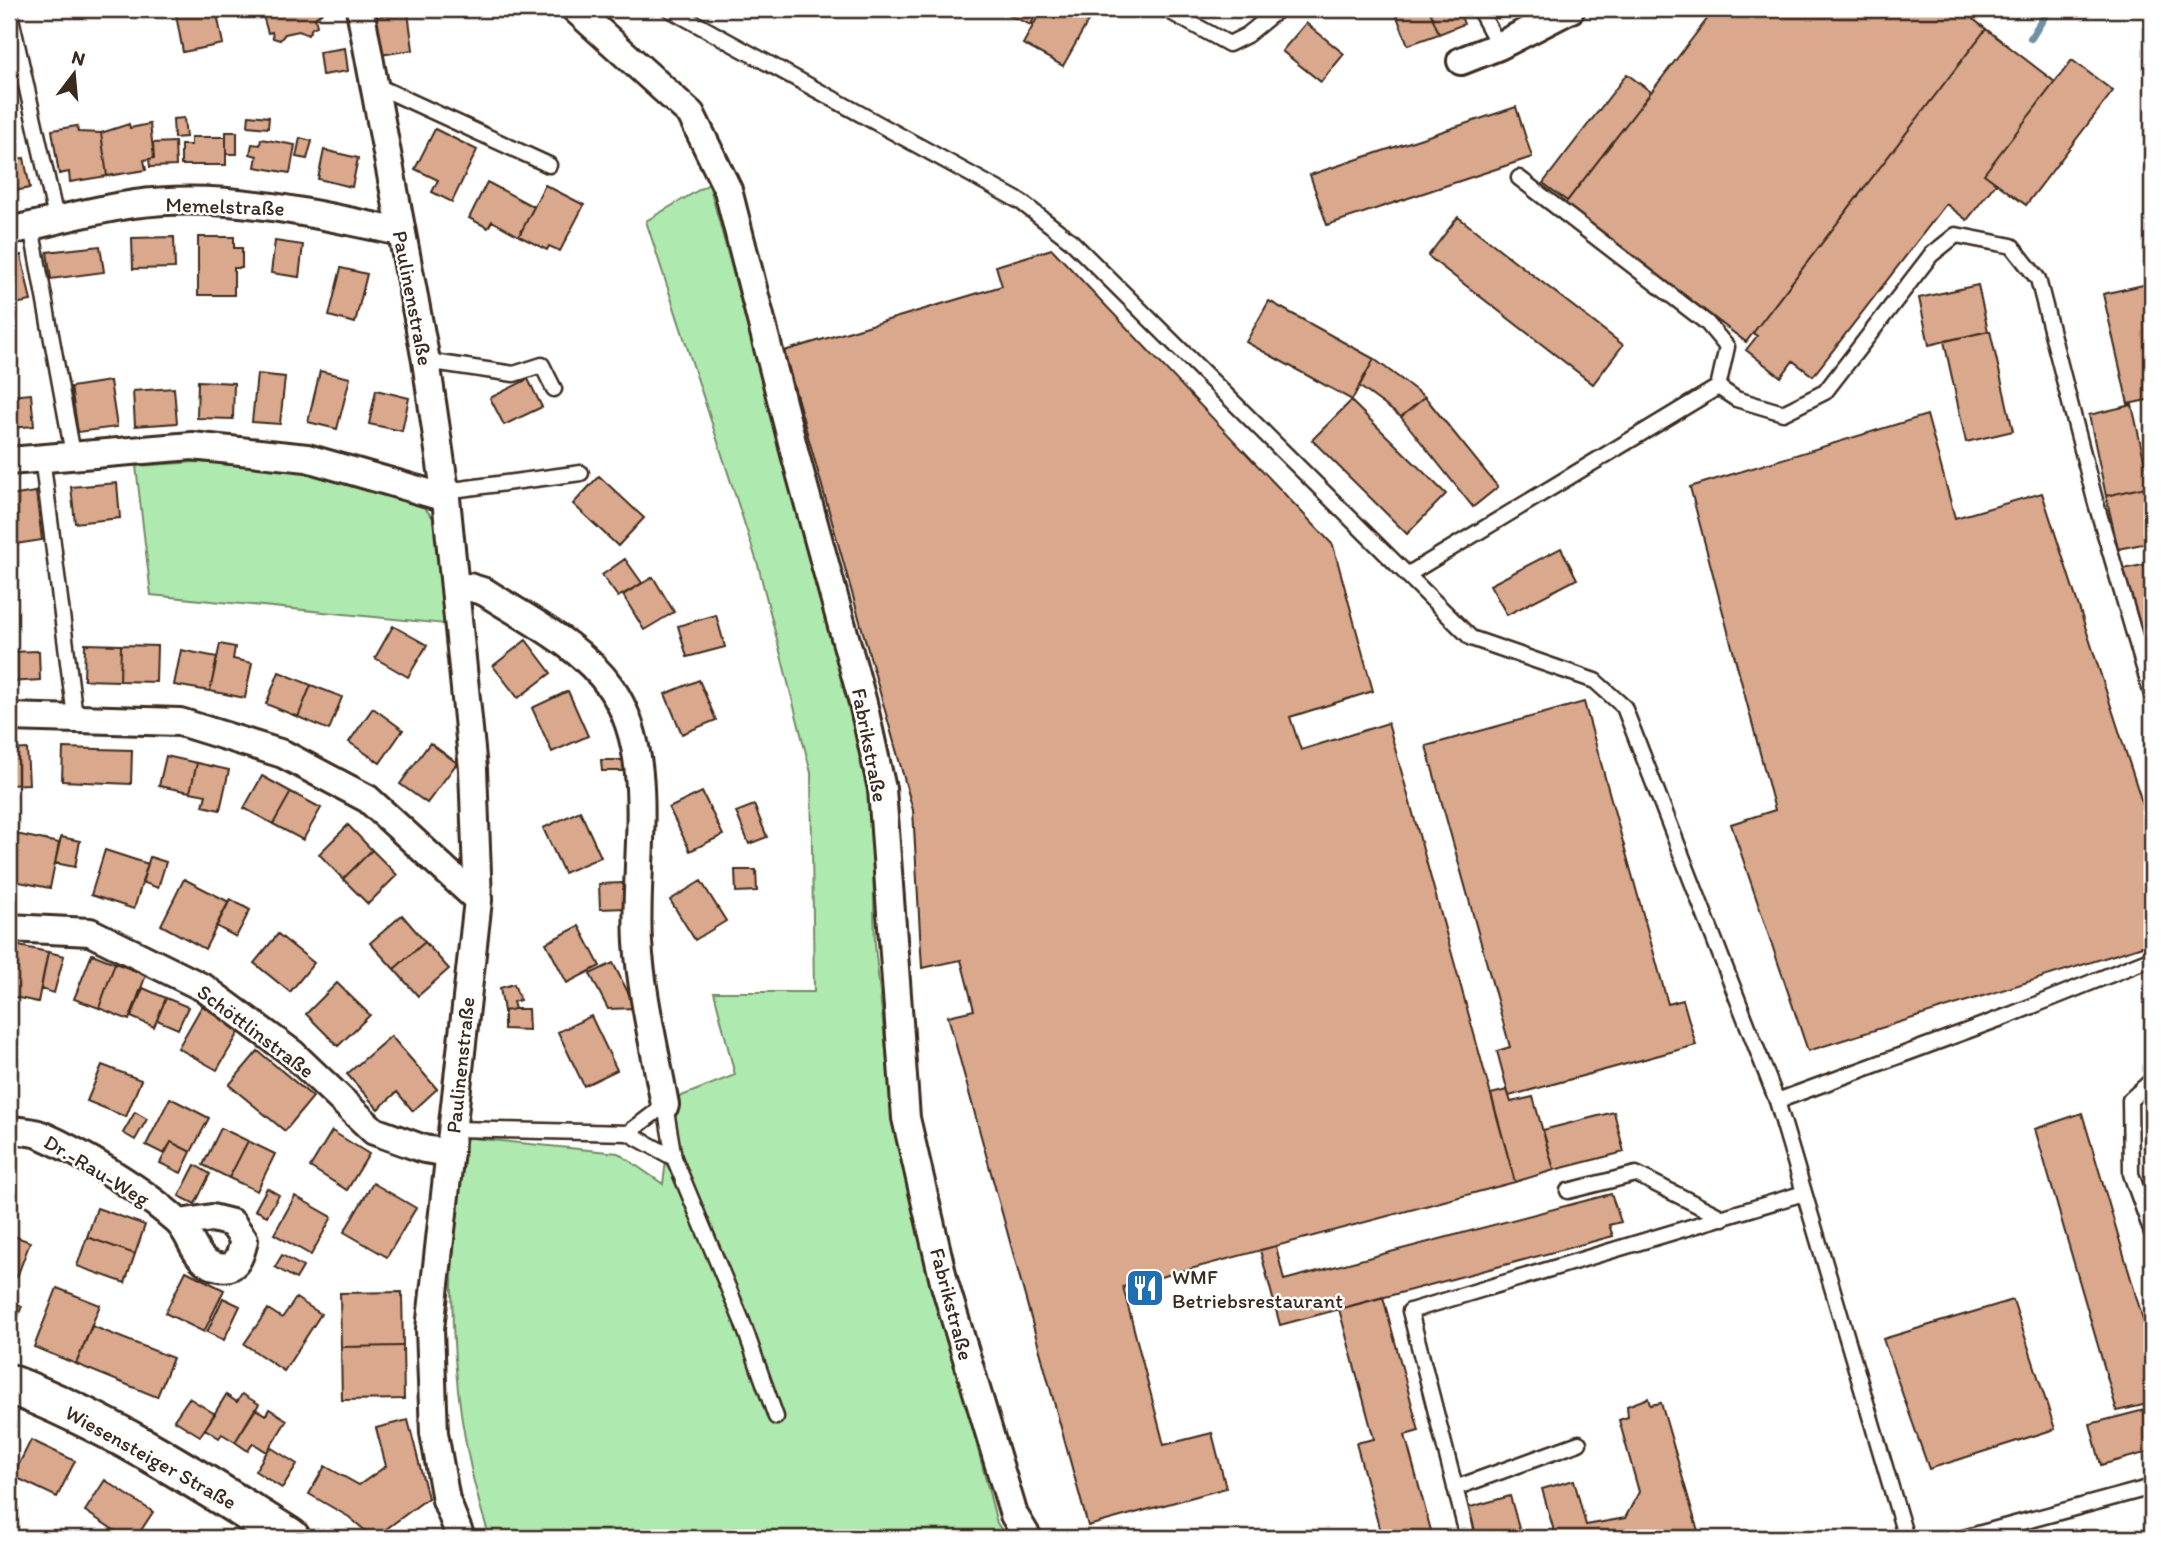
<svg xmlns="http://www.w3.org/2000/svg" width="2161" height="1547" font-family="Itim,sans-serif">
	<style>
		.green { fill: #aeeaaf; stroke: #748a66; stroke-width: 2 }
		.lines { fill: none; stroke-linecap: round; stroke-linejoin: round }
		.stream { stroke: #70919f; stroke-width: 8 }
		.building { fill: #daa88c; stroke: #3b2a1e; stroke-width: 2 }
		.service-casing { stroke: #3b2a1e; stroke-width: 19 }
		.minor-casing { stroke: #3b2a1e; stroke-width: 32 }
		.secondary-casing { stroke: #3b2a1e; stroke-width: 44 }
		.service { stroke: #fff; stroke-width: 14 }
		.minor { stroke: #fff; stroke-width: 26 }
		.secondary { stroke: #fff; stroke-width: 38 }
		.labels { text-anchor: middle; dominant-baseline: central; stroke-width: 5; stroke-linejoin: round; paint-order: stroke }
		.street-label { font-size: 21px; fill: #3b2a1e; stroke: #fff }
		.poi-label { font-size: 21px; fill: #3b2a1e; stroke: #fff; text-anchor: start }
	</style>
	<rect width="100%" height="100%" fill="#fff"/>
	<filter id="ink" filterUnits="userSpaceOnUse"><feTurbulence type="fractalNoise" baseFrequency=".0143" numOctaves="2"/><feDisplacementMap in="SourceGraphic" scale="14" xChannelSelector="R" yChannelSelector="G"/><feConvolveMatrix kernelMatrix="1 2 1 2 8 2 1 2 1" color-interpolation-filters="sRGB"/></filter>
	<g filter="url(#ink)">
		<path class="green" d="M709 184 871 785 875 946 893 1119 997 1523 1007 1538H490C464 1461 453 1373 452 1291 452 1240 459 1188 462 1137L618 1153 663 1184 674 1099 735 1075 714 992H814L811 773 758 565 646 221Z
			M197 462 294 468 390 493 423 506 435 520 445 624 151 595 136 466Z"/>
		<g class="lines">
			<path class="stream" d="M2031 38 2049 9"/>
		</g>
		<path class="building" d="M195 9H216L223 44 183 52 176 15Z
			M261 9H324V11L315 18 317 26 312 28 308 35 299 31 285 34 280 40 273 38 272 32 268 33Z
			M995 9H1038L1031 25Z
			M1042 9H1095L1063 66 1023 44Z
			M1409 9H1429L1439 34 1408 45 1396 14Z
			M1429 9H1458L1464 24 1439 34Z
			M1494 9H1519L1498 18Z
			M1715 9H1960L1986 29 1746 342 1565 204Z
			M408 12 413 50 380 55 374 17Z
			M1306 23 1344 54 1321 82 1282 51Z
			M1986 29 2055 82 1984 174 1996 183 1967 220 1946 204 1813 376 1793 361 1781 377 1746 350 1757 336 1753 333Z
			M345 48 348 71 322 75 319 52Z
			M2072 60 2113 91 2026 205 1984 174Z
			M1627 74 1651 92 1567 201 1543 183Z
			M1516 107 1532 157 1327 225 1310 175Z
			M249 115 269 117 268 128 248 126Z
			M184 118 186 137 174 138 173 119Z
			M129 124 130 128 150 124 154 158 144 160 146 170 107 176 101 133Z
			M77 126 78 132 101 133 107 176 70 182 69 172 59 174 52 130Z
			M435 129 477 150 452 202 432 192 438 180 415 169Z
			M226 132H237V154H226Z
			M191 137H226V165H181V145H191Z
			M300 138 312 141 307 159 296 157Z
			M261 139 295 145 290 173 255 167 257 156 250 154 252 144 260 145Z
			M175 142 176 166 150 167 149 159 154 158 153 143Z
			M324 150 358 158 352 187 318 179Z
			M24 158 30 188 9 192V161Z
			M487 182 534 207 519 236 492 221 488 228 469 218Z
			M545 185 584 205 560 251 549 246 547 250 519 236Z
			M1458 217 1623 345 1593 384 1428 256Z
			M174 237 175 268 133 269 132 238Z
			M198 237H234V248H242V268H234V295H198Z
			M275 241 303 245 299 277 271 273Z
			M100 246 104 272 51 279 47 252Z
			M1052 249 1333 545 1373 691 1290 717 1301 750 1388 723 1515 1182 1123 1287 1164 1445 1212 1433 1226 1488 1088 1526 948 1016 974 1010 961 960 922 968 913 810 784 351 1002 286 996 266Z
			M21 255 31 301 9 305V258Z
			M341 268 367 274 355 323 329 316Z
			M2152 283V399L2128 404 2103 294Z
			M1978 285 1988 331 1929 345 1919 298Z
			M1269 301 1374 359 1352 400 1246 342Z
			M1990 331 2013 431 1966 442 1944 341Z
			M1374 359 1425 397 1401 417 1359 386Z
			M320 371 350 378 337 429 308 422Z
			M257 374 285 377 280 424 252 422Z
			M528 379 542 407 504 425 490 398Z
			M110 381 117 427 78 432 71 387Z
			M198 381 234 383 233 419 197 418Z
			M174 388 177 423 135 426 133 391Z
			M376 390 409 398 402 431 369 424Z
			M31 394 34 426 9 428V396Z
			M1425 397 1498 487 1473 507 1401 417Z
			M1351 401 1446 494 1407 534 1312 440Z
			M2132 405 2150 486 2106 496 2089 415Z
			M1927 415 1955 518 2042 493 2152 833V943L1808 1051 1731 824 1775 810 1690 487Z
			M599 476 644 518 618 546 573 504Z
			M117 483 120 518 75 523 71 487Z
			M2150 486 2152 542 2118 549 2106 496Z
			M36 492 42 540 9 545V496Z
			M1561 548 1577 579 1507 615 1490 585Z
			M625 559 642 583 618 597 602 575Z
			M2152 563V689L2123 569Z
			M653 577 674 612 644 630 623 595Z
			M716 615 725 647 687 657 678 626Z
			M393 626 427 645 408 677 375 658Z
			M526 640 551 673 518 698 493 666Z
			M85 644 121 645 120 681 84 680Z
			M220 644 235 647 233 659 252 663 245 698 210 691Z
			M121 645 157 646 156 682 120 681Z
			M181 650 217 657 210 691 174 685Z
			M39 651 40 680 9 682V652Z
			M279 672 311 685 298 717 266 704Z
			M699 680 716 720 682 734 665 694Z
			M311 685 342 697 329 730 298 717Z
			M568 691 588 736 552 752 532 708Z
			M1584 702 1668 1004 1683 1000 1696 1045 1509 1096 1497 1051 1510 1047 1426 746Z
			M373 708 403 730 380 763 349 742Z
			M430 743 457 763 427 803 400 784Z
			M63 748 132 750 131 784 62 781Z
			M27 749 29 784 9 785V750Z
			M166 756 197 763 190 792 159 786Z
			M601 760H626V771H602Z
			M197 763 229 770 220 810 203 806 206 795 190 792Z
			M262 776 291 792 273 824 244 808Z
			M291 792 321 808 303 840 273 824Z
			M702 792 723 835 690 851 669 808Z
			M754 805 767 837 749 844 736 812Z
			M580 811 601 857 564 873 543 828Z
			M348 825 372 850 343 879 319 854Z
			M16 834 59 843 50 888 9 880Z
			M61 837 80 841 75 867 55 863Z
			M105 850 148 864 134 909 91 895Z
			M372 850 397 875 368 904 343 879Z
			M150 857 166 862 158 888 142 882Z
			M735 870H756L757 891 736 892Z
			M184 879 229 902 205 949 161 925Z
			M701 881 726 921 695 940 670 900Z
			M623 883 625 908 600 909 599 884Z
			M230 899 250 910 236 937 216 926Z
			M402 915 425 942 394 969 370 943Z
			M579 926 600 966 567 983 546 943Z
			M278 934 314 963 290 992 254 963Z
			M425 942 449 969 418 996 394 969Z
			M14 945 48 952 38 1002 9 996V968Z
			M48 952 64 956 54 993 41 989Z
			M92 954 115 963 99 1008 74 999Z
			M115 963 146 975 129 1020 99 1008Z
			M613 963 636 1008 608 1009 590 974Z
			M337 983 370 1015 338 1046 306 1014Z
			M514 984 520 1000 513 1002 515 1009 504 1011 500 988Z
			M143 988 166 998 154 1027 131 1017Z
			M166 998 188 1007 178 1029 157 1020Z
			M202 1006 241 1029 217 1070 178 1048Z
			M515 1009H528L529 1030 504 1029V1011Z
			M591 1016 617 1070 584 1086 558 1032Z
			M391 1036 437 1089 413 1111 397 1092 378 1109 347 1074Z
			M258 1051 313 1097 285 1131 229 1085Z
			M102 1065 141 1080 126 1117 87 1101Z
			M1507 1090 1511 1102 1533 1097 1554 1170 1515 1182 1491 1094Z
			M170 1098 209 1118 191 1152 171 1142 164 1154 146 1145Z
			M135 1112 147 1119 135 1140 123 1133Z
			M1614 1112 1624 1152 1554 1170 1543 1130Z
			M2082 1113 2152 1350V1403L2117 1411 2035 1129Z
			M221 1128 248 1141 229 1178 203 1165Z
			M332 1131 369 1154 347 1190 310 1167Z
			M248 1141 275 1154 257 1191 229 1178Z
			M171 1142 191 1152 181 1173 160 1163Z
			M195 1165 210 1174 195 1204 179 1196Z
			M373 1183 416 1208 387 1257 344 1232Z
			M267 1188 279 1195 267 1216 255 1210Z
			M1611 1194 1621 1222 1609 1225 1613 1236 1280 1325 1260 1250 1276 1246 1284 1280Z
			M295 1196 332 1217 311 1255 274 1234Z
			M97 1208 145 1225 135 1254 87 1237Z
			M9 1234 30 1242 17 1277 9 1274Z
			M87 1237 135 1254 125 1283 77 1266Z
			M282 1255 303 1267 296 1279 275 1267Z
			M186 1271 224 1290 204 1332 165 1313Z
			M57 1288 100 1305 76 1364 34 1347Z
			M402 1292 403 1346 341 1347 340 1293Z
			M1383 1297 1419 1431 1405 1435 1433 1538H1382L1356 1443 1374 1439 1339 1309Z
			M223 1298 240 1306 224 1340 207 1332Z
			M296 1298 321 1314 284 1371 244 1344 268 1309 282 1318Z
			M2013 1300 2055 1429 1929 1469 1883 1339Z
			M9 1301 22 1306 9 1338Z
			M92 1326 173 1358 157 1397 76 1364Z
			M403 1346 404 1399 342 1400 341 1347Z
			M242 1394 259 1404 235 1442 222 1434 219 1438 205 1429 226 1395 237 1402Z
			M189 1398 215 1414 200 1436 174 1420Z
			M1648 1398 1650 1405 1661 1403 1700 1538H1556L1542 1489 1574 1480 1586 1525 1625 1518 1639 1492 1619 1420 1628 1417 1627 1406Z
			M2152 1408V1451L2101 1465 2090 1424Z
			M255 1409 266 1415 269 1409 287 1420 267 1452 253 1443 248 1451 235 1442Z
			M408 1420 428 1498 374 1538 349 1517 309 1494 325 1466 359 1485 386 1466 376 1428Z
			M31 1440 75 1461 57 1497 13 1476Z
			M270 1447 297 1464 282 1488 255 1471Z
			M105 1480 153 1512 136 1538H126L85 1511Z
			M1510 1496 1522 1538H1476L1467 1508Z"/>
		<g class="lines">
			<defs>
				<path id="service" d="M9 9 56 218
					M669 9 1021 202 1071 241 1471 638 1595 681 1624 707 1777 1101 1906 1538
					M1165 9 1229 44 1247 35 1279 9
					M1479 9 1499 46
					M373 84 549 165
					M31 226 73 454
					M426 361 514 374 542 365 554 389
					M1718 387 1736 399 1783 413 1825 392 1931 255 1956 235 2012 246 2038 279 2095 500 2152 695
					M42 457 75 717
					M445 491 581 473
					M1407 575 1718 387 1727 347 1707 323 1519 178
					M2152 1080 2130 1100 2131 1174 2152 1233
					M1777 1101 2010 1015 2152 958
					M454 1129 628 1133 665 1105 674 1158
					M628 1133 674 1158 742 1321 776 1417
					M1568 1191 1636 1174 1723 1218
					M1455 1488 1579 1443
					M1468 1538 1410 1311 1804 1193
					M1963 1538 2152 1487"/>
				<path id="minor" d="M360 9 426 361 446 498 473 769 478 900 430 1329 434 1433 446 1500 461 1538
					M575 9 691 114 728 190 795 454 863 703 882 789 906 1118 944 1282 1014 1515 1028 1538
					M1461 61 1499 46 1571 9
					M9 231C51 222 92 210 134 204 224 192 313 213 400 232
					M9 461 192 446 307 458 446 498
					M456 589 469 587 485 592C528 620 581 645 611 688 659 757 633 862 638 942 641 992 656 1055 665 1105
					M9 717 180 722 283 754 368 799 478 900
					M9 928 90 932 204 988 292 1053 374 1131 424 1149 450 1153
					M9 1130C19 1131 31 1131 41 1135 82 1153 143 1190 177 1221 193 1235 193 1263 219 1267 237 1271 241 1254 244 1240L232 1223 212 1218 180 1223"/>
				<path id="secondary" d="M9 1384C109 1422 200 1481 290 1538"/>
			</defs>
			<use href="#service" class="service-casing"/>
			<use href="#minor" class="minor-casing"/>
			<use href="#secondary" class="secondary-casing"/>
			<use href="#service" class="service"/>
			<use href="#minor" class="minor"/>
			<use href="#secondary" class="secondary"/>
		</g>
	</g>
	<defs>
		<symbol id="restaurant-square" viewBox="-11 -11 22 22"><rect x="-9" y="-9" width="18" height="18" rx="4" fill="#1f6fb2" stroke="#fff"/><path d="M-5-6h1v4h1v-4h1v4h1v-4h1v5L-1.5 .5V6h-2V.5L-5-1ZM5-6V6H3V1.5H1.5Q1.5-4 5-6Z" fill="#fff"/></symbol>
	</defs>
	<g fill-rule="evenodd">
		<use href="#restaurant-square" x="1123" y="1266" width="44" height="44"/>
	</g>
	<g class="labels">
		<g class="street-label">
			<text transform="translate(225 206) rotate(2)">Memelstraße</text>
			<text transform="translate(413 298) rotate(79)">Paulinenstraße</text>
			<text transform="translate(870 745) rotate(79)">Fabrikstraße</text>
			<text transform="translate(256 1031) rotate(37)">Schöttlinstraße</text>
			<text transform="translate(460 1065) rotate(-84)">Paulinenstraße</text>
			<text transform="translate(97 1170) rotate(31)">Dr.-Rau-Weg</text>
			<text transform="translate(952 1304) rotate(75)">Fabrikstraße</text>
			<text transform="translate(151 1457) rotate(29)">Wiesensteiger Straße</text>
		</g>
		<g class="poi-label">
			<text x="1172" y="1276">WMF<tspan x="1172" dy="24">Betriebsrestaurant</tspan></text>
		</g>
	</g>
	<rect width="2161" height="1547" fill="none" stroke="#fff" stroke-width="35"/>
	<rect x="18" y="18" width="2126" height="1512" fill="none" stroke="#3b2a1e" stroke-width="2.5" filter="url(#ink)"/>
	<g transform="translate(74 74) rotate(16)" stroke="#ffffff" stroke-width="5" paint-order="stroke">
	<path d="M0-5L12 26L0 18L-12 26Z" fill="#3b2a1e"/>
	<text y="-10" font-size="19" font-weight="bold" text-anchor="middle" fill="#3b2a1e">N</text>
	</g>
</svg>
